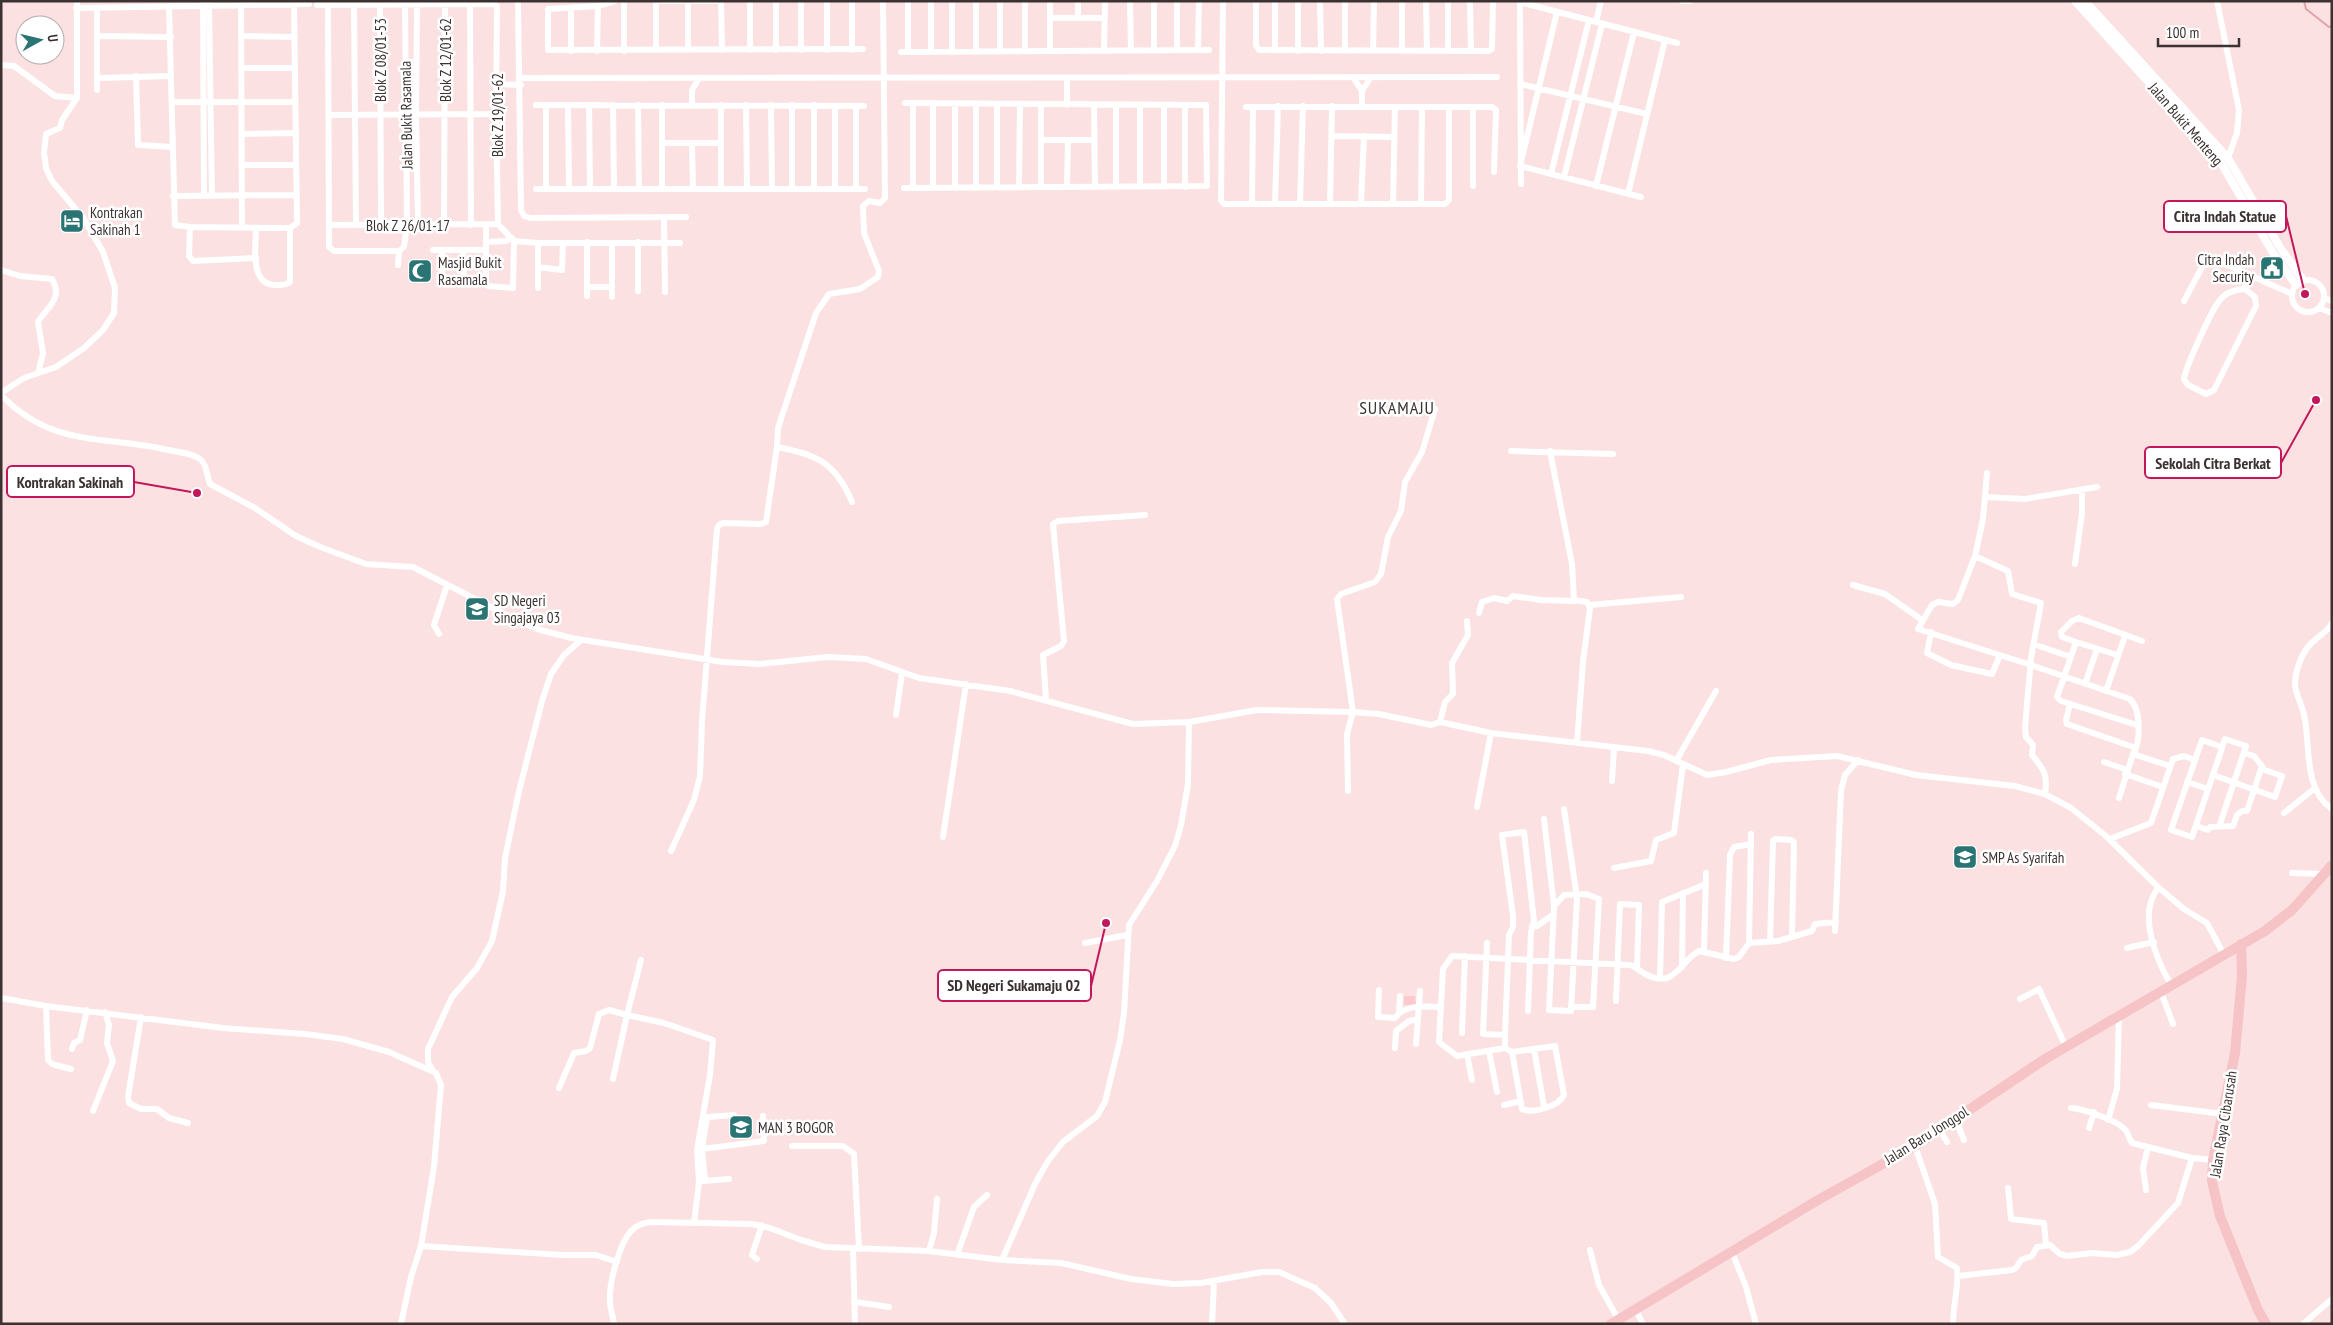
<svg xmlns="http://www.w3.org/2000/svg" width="2333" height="1325" font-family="'PT Sans Narrow',sans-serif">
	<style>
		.park { fill: #fdc9cc }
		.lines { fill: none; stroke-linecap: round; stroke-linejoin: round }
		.stream { stroke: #e0a3a7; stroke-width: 2 }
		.minor { stroke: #fff; stroke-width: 6 }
		.tertiary { stroke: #fff; stroke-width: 8 }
		.primary { stroke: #f6c4c7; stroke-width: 10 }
		.labels { text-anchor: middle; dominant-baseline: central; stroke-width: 5; stroke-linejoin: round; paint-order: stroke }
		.street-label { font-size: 15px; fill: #3c3232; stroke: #fff }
		.poi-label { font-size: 15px; fill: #3c3232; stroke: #fff; text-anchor: start }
		.quarter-label { font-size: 18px; letter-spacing: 1px; fill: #3c3232; stroke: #fff }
		.leader { fill: none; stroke: #c2185b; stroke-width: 2 }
		.callout-dot { fill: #c2185b; stroke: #fff; stroke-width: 2 }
		.callout { fill: #fff; stroke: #c2185b; stroke-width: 2 }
		.callout-label { font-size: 16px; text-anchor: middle; font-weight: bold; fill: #3c3232 }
	</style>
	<rect width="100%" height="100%" fill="#fbe1e2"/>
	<path class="park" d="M1404 996H1415L1416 1005H1404Z"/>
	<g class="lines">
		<path class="stream" d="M2304 1 2306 9 2329 27 2332 26"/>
		<path class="minor" d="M518 1 521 210 524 216 530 218 686 217
			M615 1 598 6 548 9V50L863 49
			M688 1V50
			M721 1 722 50
			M750 1V50
			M801 1V50
			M827 1V50
			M931 1V51
			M1050 1V51
			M1130 1 1131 50
			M1177 1V50
			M1223 1 1221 200 1224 204H1445L1449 200V107
			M1256 1V45L1259 50 1488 51 1492 49 1493 1
			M1298 1V51
			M1320 1 1321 51
			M1345 1V51
			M1402 1V51
			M1426 1 1427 51
			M1470 1 1471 51
			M1520 1 1521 184
			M1682 1H1690
			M2217 1 2239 110 2237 133 2228 158
			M1520 2 1677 43
			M207 3 209 5 212 196
			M241 4 242 228
			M203 5 204 196
			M317 5 494 4 497 6 496 114 498 224
			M328 5 329 247 334 251H399L404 247 407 225 405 5
			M354 5 356 224
			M380 5 381 224
			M470 5 471 225
			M417 6 416 114 418 225
			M169 7 175 225 190 227 290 228 297 223 294 4
			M76 8 309 4
			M97 8V90
			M1557 12 1520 166 1641 197
			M1050 18H1105
			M1078 18V1
			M1596 22 1601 1
			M97 36 171 37
			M241 36 295 37
			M656 50V1H721
			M776 50V1
			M852 50V1
			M1154 50V1
			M1198 50 1199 1
			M1275 50V1
			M571 51V9
			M597 51 598 6
			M624 51V1
			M952 51V1
			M976 51V1
			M1000 51V1
			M1025 51V1
			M1104 51 1105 1
			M1373 51 1374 1
			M1448 51V1
			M901 52 1209 50
			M908 52V1
			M1 65 14 66 55 96 77 98
			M241 68H295
			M136 76 138 145 172 147
			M1353 77 1362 91
			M98 78 171 76
			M520 78 1497 77
			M1067 78V105
			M496 84 521 85
			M1520 84 1647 114
			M172 102H295
			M913 103V188
			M955 104V188
			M976 104V187
			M536 105 864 106
			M568 105 569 189
			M589 105 590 189
			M613 105 614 189
			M638 105 639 189
			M662 105V189
			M692 105V90L699 78
			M746 105 747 189
			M771 105 772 189
			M792 105V189
			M814 105V189
			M1094 105 1095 187
			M1116 105V187
			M1140 105V187
			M1164 105V187
			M835 106V189
			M1185 106V187
			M1362 106V91L1371 77
			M1246 107H1492L1496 110 1494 172
			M329 115 496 114
			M242 134 296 133
			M1332 136 1394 137
			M1041 140H1094
			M662 143H721
			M692 143 693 189
			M242 165H296
			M1551 174 1589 20
			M1564 177 1602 24
			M1473 186V107
			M1596 186 1634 32
			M997 187V104
			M1019 187 1020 104
			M1041 187V104
			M1067 187 1068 140
			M904 188 1207 186 1206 105 905 103
			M933 188V103
			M536 189H865
			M546 189V105
			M721 189V105
			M856 189V106
			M1628 194 1665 40
			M173 196 297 195
			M1252 204 1253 107
			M1275 204 1278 106
			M1300 204 1303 106
			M1330 204 1332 106
			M1361 204 1364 136
			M1393 204 1395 107
			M1421 204 1422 107
			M664 217 665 292
			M329 225 498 224 514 241 538 243H680
			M444 225 445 5
			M486 225V282L488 286 513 288 514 241
			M190 227 189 256 193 261 256 258
			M256 228C256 244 249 285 275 285 280 285 285 286 290 282V228
			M486 242 506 241 512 238
			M638 242V291
			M433 250H486
			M463 250 464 277
			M398 265 399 251
			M538 267 562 270 563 243
			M1 270 20 276 52 279C64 299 46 308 38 322L43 353 38 373
			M442 270V250
			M2292 296a16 16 0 1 1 32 0a16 16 0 1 1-32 0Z
			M587 287H611
			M538 288V243
			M2245 289C2236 289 2225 293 2220 300 2212 309 2186 366 2184 379L2188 385 2206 394 2214 390 2256 306 2255 297 2245 289 2249 274
			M587 296V242
			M612 297V243
			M2324 298 2332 301
			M2184 301 2208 256 2292 294
			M2319 308 2332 313
			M1 393 24 378 56 367 84 348 103 330 114 313 115 288 103 252 84 219 52 181 46 168 44 153 46 134 60 128 62 120 77 98V1
			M1 395C53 448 102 435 168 450 177 452 193 453 201 460 207 465 207 477 210 484L255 508 296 536 320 547 366 564 413 567 508 616 537 629 571 638 723 662 760 664 828 657 866 659 919 678 1010 691 1133 724 1189 722 1257 710 1353 712 1379 714 1431 725 1440 722 1491 733 1648 751 1664 755 1707 775 1726 772 1771 760 1837 756 1916 775 2015 786 2045 794 2071 808 2106 836 2158 887 2184 909 2207 923 2224 955
			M777 447C816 454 836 463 852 502
			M1511 451 1613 454
			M1550 451 1572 564 1574 600 1587 602 1590 608 1583 662 1577 743
			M1987 473 1983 519 1975 556 1958 600 1953 604 1938 602 1932 605 1918 629 2031 665 2130 699C2141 709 2141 742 2133 754L2170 766
			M1985 497 2025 499 2097 487
			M1975 556 2008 571 2012 594 2041 603 2031 658 2025 728 2026 737 2033 745 2032 755C2044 769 2048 775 2045 794
			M2075 564 2082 513V490
			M1853 585 1885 594 1922 620
			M1589 605 1681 597
			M1479 613 1482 602 1494 598 1507 601 1513 596 1541 600 1575 601
			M2332 623C2328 631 2323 633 2316 639 2308 645 2302 655 2299 664 2289 692 2301 695 2305 720 2310 748 2304 790 2332 809
			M1931 632 1927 653 1951 665 1992 674 2000 655
			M439 634 434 625 447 585
			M2076 642 2062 637 2061 632 2072 621 2079 618 2142 641
			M2039 646 2071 657
			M2117 655 2076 642 2057 697 2061 701 2137 725
			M2085 684 2097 649
			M2106 691 2125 636
			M1046 700 1043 655 1061 646 1064 641 1053 524 1058 521 1145 515
			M2070 704 2066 720 2067 724 2136 748
			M896 715 902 673
			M1440 722 1445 702 1453 694 1452 663 1468 635 1467 621
			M1676 761 1716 691
			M2104 762 2127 770
			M2125 774 2163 787
			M2213 775 2275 797 2282 776 2262 769
			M1612 781 1614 747
			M2187 782 2208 789
			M1348 791 1347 734 1353 712 1337 599 1341 594 1375 582 1381 574 1388 537 1401 511 1405 482 1422 452 1435 409
			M2119 798 2133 754
			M1477 807 1491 733
			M2284 813 2315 788
			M1544 819 1554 906 1549 1010 1571 1011 1577 898 1564 809
			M2196 826 2208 830 2210 827 2233 826 2237 815 2242 811H2247L2262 766 2254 756 2244 753
			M2219 827 2246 746 2225 739 2192 837 2171 830 2202 740 2222 747
			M943 837 966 684
			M2110 839 2151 823 2173 759 2184 756 2195 760
			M671 851 694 800 700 776 702 721 717 529 719 525 723 523 761 524 766 522 777 447 778 428 816 313 829 294 860 289 878 277 879 271 864 233 863 206 869 201 880 203 885 198 883 1
			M1614 868 1651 861 1656 840 1674 833 1683 764
			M2292 873 2324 874
			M2158 887C2156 892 2152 897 2151 902 2143 926 2159 966 2172 986
			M1554 906 1564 895 1586 894 1599 899 1593 1007H1571
			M1532 926H1537L1554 914
			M1835 931 1841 791 1845 775 1858 760
			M1770 942 1773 841 1775 839 1791 840 1794 842 1792 937
			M1085 943 1127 935
			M1487 943 1483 1034 1505 1035 1509 935 1513 927V916L1502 835 1524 832 1534 921 1531 932 1528 1011
			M1749 943 1751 834
			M2127 948 2154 942
			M1704 950 1706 873
			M1726 958 1730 855 1734 847 1751 844
			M1682 967 1683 893
			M1660 978 1662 902 1706 884
			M1379 990 1378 1017 1395 1018 1399 1013 1400 996
			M2161 992 2173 1024
			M1 998 46 1006 223 1028 305 1034 343 1039 389 1052 436 1073 441 1085 434 1167 421 1246 411 1277 401 1324
			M2020 999 2039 989 2066 1047
			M1616 1001 1620 904 1639 905 1637 968
			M46 1006 48 1060 52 1064 71 1069
			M1399 1013C1411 1005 1426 1006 1441 1007
			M141 1017 128 1097 129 1103 141 1109H157L169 1118 188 1123
			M1462 1033 1465 956
			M1505 1035V1048L1457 1056 1439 1042 1443 969 1452 956 1630 965C1636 967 1641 972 1647 975 1675 989 1680 961 1699 951L1734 959 1739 957 1749 943 1778 941 1812 931 1815 924 1836 922
			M1416 1044 1420 991
			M1395 1048 1396 1031 1409 1021 1418 1019
			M1505 1048 1512 1052 1555 1046 1564 1095C1559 1106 1533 1114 1522 1109L1512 1052
			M72 1049 74 1043 80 1040 87 1010
			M1534 1049 1544 1107
			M1489 1051 1497 1092
			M1467 1054 1472 1080
			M432 1069 428 1062V1049L452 997 477 968 492 941 503 891 505 858 519 791 542 701 551 674 564 655 581 640
			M613 1079 627 1015 664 1023 713 1040 710 1075 697 1150 699 1182 694 1223
			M559 1088 574 1053 586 1051 590 1048 599 1014 609 1010 627 1015 641 960
			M1504 1105 1521 1101
			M2151 1105 2223 1114
			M2071 1108C2084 1109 2120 1121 2127 1132 2129 1136 2129 1139 2132 1143L2192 1158 2213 1160
			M93 1111 113 1061 107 1043 109 1025 105 1012
			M1955 1118 1964 1140
			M2108 1120 2117 1089 2119 1016
			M2089 1128 2094 1112
			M1939 1129 1947 1142
			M792 1146H843L854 1154 859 1249
			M1915 1146 1935 1204 1938 1257 1957 1268C1959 1288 1953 1304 1953 1324
			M702 1149 764 1141 763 1116
			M703 1181 729 1179
			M705 1181 702 1149 707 1117 734 1115
			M2008 1188 2011 1219 2044 1223 2046 1245
			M2146 1190 2143 1168 2148 1147
			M421 1246 562 1255H596L617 1262
			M853 1249 855 1324
			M1590 1250 1599 1285 1618 1319
			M929 1251 934 1233 937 1199
			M1732 1252 1746 1287 1756 1324
			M957 1255 974 1207 987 1195
			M757 1259 752 1255 762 1225
			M1002 1260 1035 1184 1048 1161 1063 1142 1097 1116 1105 1102 1120 1040 1124 1013 1129 925 1157 881 1175 846 1181 825 1188 784 1189 722
			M1958 1276 2012 1270 2016 1268 2021 1260 2032 1256 2037 1247 2050 1245 2060 1254 2067 1256 2091 1253 2117 1255 2130 1252 2138 1246 2178 1203 2192 1158
			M856 1302 889 1307
			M1636 1310 1643 1324
			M614 1324C613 1316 610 1309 610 1301 609 1283 619 1244 631 1231 636 1225 643 1223 651 1222L752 1224 770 1228 801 1240 825 1247 929 1251 1002 1260 1061 1263 1131 1279 1173 1284 1201 1283 1262 1272H1279L1315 1288 1331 1303 1345 1324
			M1212 1324 1214 1282
			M2303 1324 2332 1299"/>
		<path class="tertiary" d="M2075 1 2220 161 2273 253 2296 285
			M2085 1 2228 158 2281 249 2303 280"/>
		<path class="primary" d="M2241 944 2242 976 2235 1053 2213 1160 2212 1181 2220 1216 2258 1310 2266 1324
			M1611 1324 1818 1200 1915 1146 2045 1059 2265 931 2292 910 2332 865"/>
	</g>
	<defs>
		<symbol id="hotel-square" viewBox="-11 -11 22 22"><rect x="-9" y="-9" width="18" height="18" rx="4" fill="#2a7474" stroke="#fff"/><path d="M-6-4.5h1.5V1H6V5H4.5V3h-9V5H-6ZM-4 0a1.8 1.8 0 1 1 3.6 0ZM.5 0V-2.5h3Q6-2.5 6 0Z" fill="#fff"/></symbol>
		<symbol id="civic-square" viewBox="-11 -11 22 22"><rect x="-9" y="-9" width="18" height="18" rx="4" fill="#2a7474" stroke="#fff"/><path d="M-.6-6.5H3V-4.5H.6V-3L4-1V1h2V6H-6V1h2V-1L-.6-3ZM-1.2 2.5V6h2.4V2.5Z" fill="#fff"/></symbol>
		<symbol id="mosque-square" viewBox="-11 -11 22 22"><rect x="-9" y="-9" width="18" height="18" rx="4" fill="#2a7474" stroke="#fff"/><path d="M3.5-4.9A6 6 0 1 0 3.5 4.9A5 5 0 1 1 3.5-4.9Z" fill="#fff"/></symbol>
		<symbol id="school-square" viewBox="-11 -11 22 22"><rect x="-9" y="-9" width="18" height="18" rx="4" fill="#2a7474" stroke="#fff"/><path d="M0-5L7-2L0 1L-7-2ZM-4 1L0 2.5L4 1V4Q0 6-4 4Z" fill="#fff"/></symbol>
	</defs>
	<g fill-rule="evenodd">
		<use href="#hotel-square" x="58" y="207" width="28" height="28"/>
		<use href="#civic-square" x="2258" y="254" width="28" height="28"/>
		<use href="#mosque-square" x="406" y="257" width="28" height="28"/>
		<use href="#school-square" x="463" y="595" width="28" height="28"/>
		<use href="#school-square" x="1951" y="843" width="28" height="28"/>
		<use href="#school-square" x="727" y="1113" width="28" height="28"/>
	</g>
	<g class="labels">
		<g class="street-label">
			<text transform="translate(380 60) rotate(-90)">Blok Z 08/01-53</text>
			<text transform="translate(445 60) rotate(-90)">Blok Z 12/01-62</text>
			<text transform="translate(406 115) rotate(-91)">Jalan Bukit Rasamala</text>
			<text transform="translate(497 115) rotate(-90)">Blok Z 19/01-62</text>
			<text transform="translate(2186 124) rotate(49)">Jalan Bukit Menteng</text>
			<text x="408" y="225">Blok Z 26/01-17</text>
			<text transform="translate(2223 1124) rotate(-81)">Jalan Raya Cibarusah</text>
			<text transform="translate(1926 1135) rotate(-32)">Jalan Baru Jonggol</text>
		</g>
		<g class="poi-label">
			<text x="90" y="212">Kontrakan<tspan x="90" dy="17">Sakinah 1</tspan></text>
			<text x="2254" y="259" text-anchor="end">Citra Indah<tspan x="2254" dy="17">Security</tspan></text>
			<text x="438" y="262">Masjid Bukit<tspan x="438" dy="17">Rasamala</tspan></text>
			<text x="494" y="600">SD Negeri<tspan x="494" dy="17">Singajaya 03</tspan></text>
			<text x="1982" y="857">SMP As Syarifah</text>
			<text x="758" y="1127">MAN 3 BOGOR</text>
		</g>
		<g class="quarter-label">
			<text x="1397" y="407">SUKAMAJU</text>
		</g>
	</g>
	<path class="leader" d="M2305 294L2286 216M2316 400L2281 463M197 493L134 482M1106 923L1091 986"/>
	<g class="callout-dot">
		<circle cx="2305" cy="294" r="5"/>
		<circle cx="2316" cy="400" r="5"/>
		<circle cx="197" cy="493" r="5"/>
		<circle cx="1106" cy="923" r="5"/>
	</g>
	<g class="callout">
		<rect x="2164" y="201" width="122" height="31" rx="5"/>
		<rect x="2145" y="447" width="136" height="31" rx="5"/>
		<rect x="7" y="466" width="127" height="31" rx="5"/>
		<rect x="938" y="970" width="153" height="31" rx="5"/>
	</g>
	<g class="callout-label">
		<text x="2225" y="222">Citra Indah Statue</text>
		<text x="2213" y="469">Sekolah Citra Berkat</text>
		<text x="70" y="488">Kontrakan Sakinah</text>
		<text x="1014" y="991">SD Negeri Sukamaju 02</text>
	</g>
	<rect width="2333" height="1325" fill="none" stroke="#3c3232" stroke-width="5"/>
	<g transform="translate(40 40) rotate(82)"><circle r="24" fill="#ffffff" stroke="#b1adad"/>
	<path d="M0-4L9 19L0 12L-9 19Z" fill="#2a7474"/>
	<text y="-8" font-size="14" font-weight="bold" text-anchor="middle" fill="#3c3232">U</text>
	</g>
	<path d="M2158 38v8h81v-8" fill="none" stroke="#3c3232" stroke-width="2.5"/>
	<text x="2166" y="38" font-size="15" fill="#3c3232" stroke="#ffffff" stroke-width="4" paint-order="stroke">100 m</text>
</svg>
